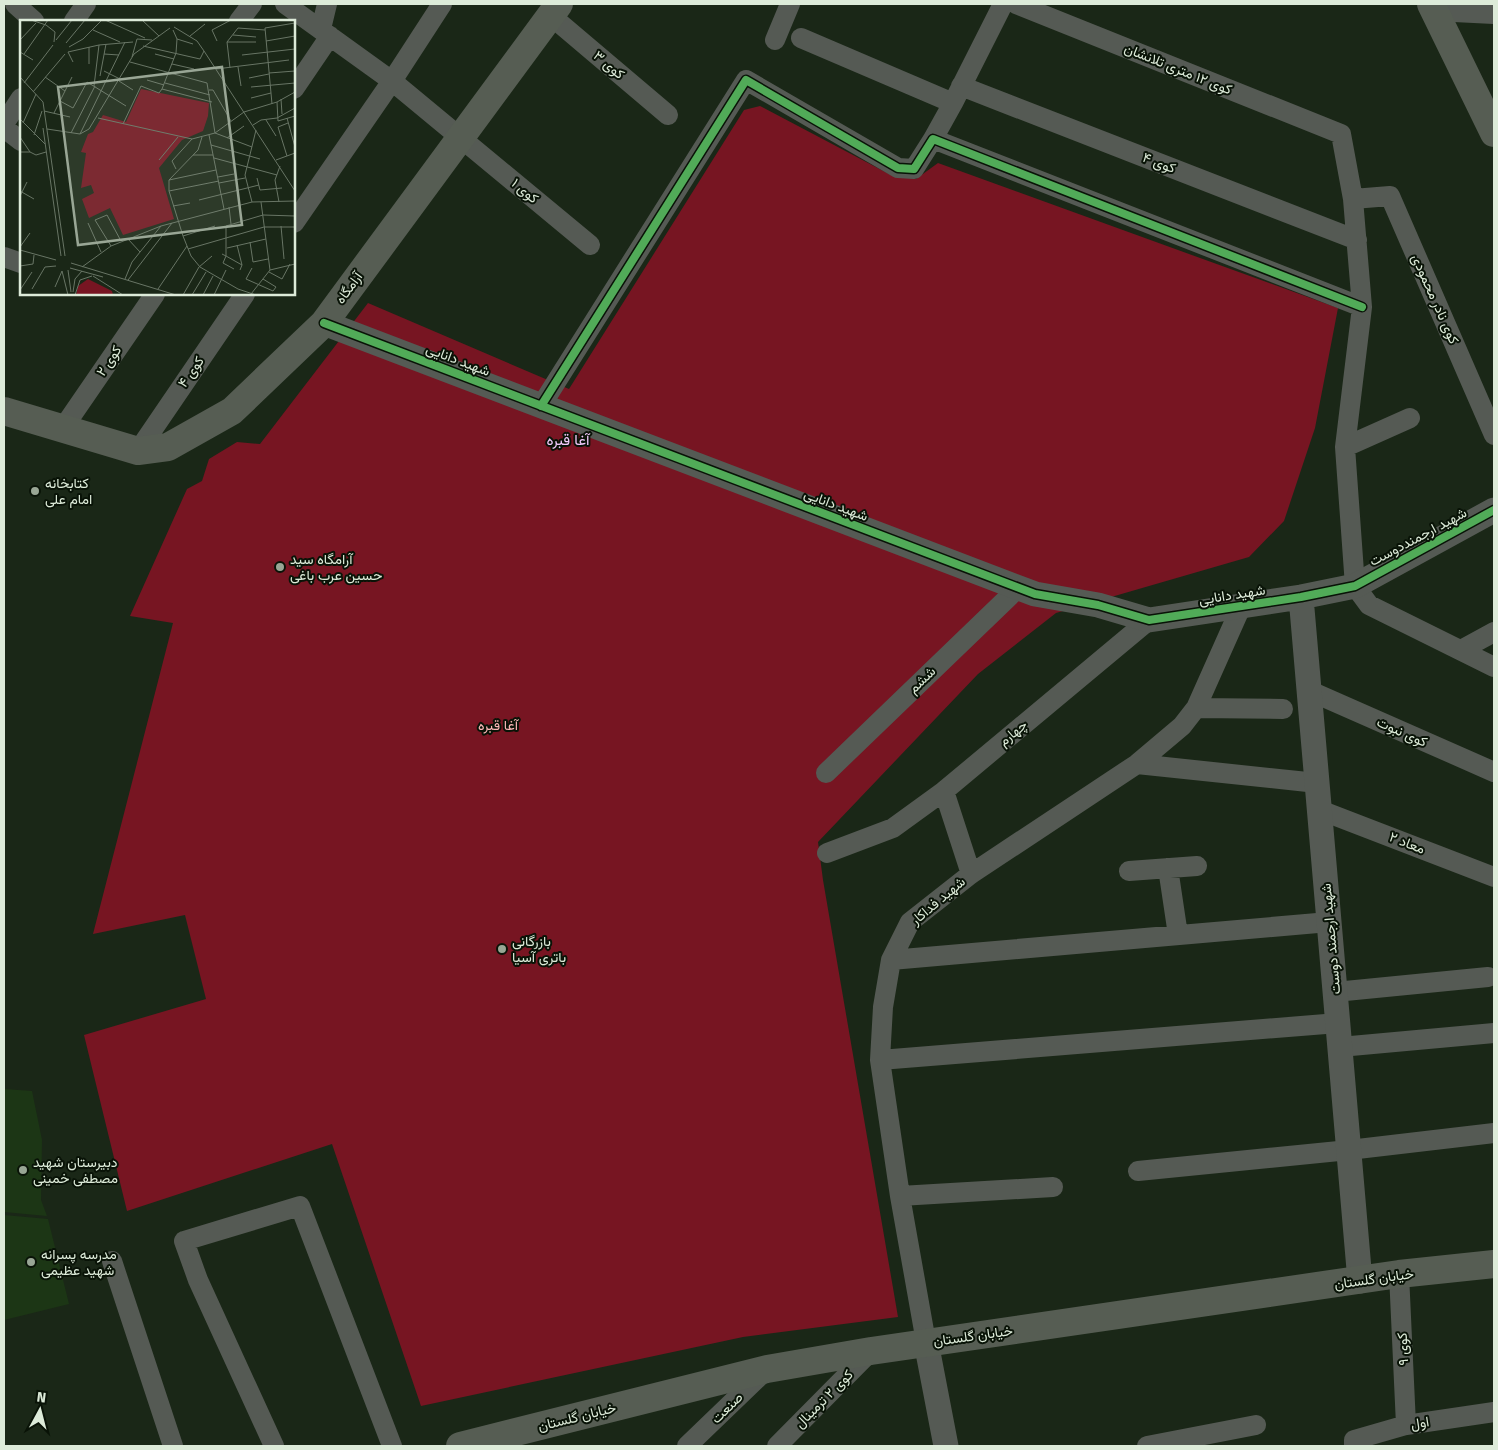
<svg xmlns="http://www.w3.org/2000/svg" width="1498" height="1450" font-family="'Fira Sans',Vazirmatn,sans-serif">
	<style>
		.built { fill: #1c3615 }
		.green { fill: #771522 }
		.lines { fill: none; stroke-linecap: round; stroke-linejoin: round }
		.minor { stroke: #555a54; stroke-width: 20 }
		.tertiary { stroke: #555a54; stroke-width: 25 }
		.secondary { stroke: #565d53; stroke-width: 28 }
		.cycleway-casing { stroke: #091307; stroke-width: 11 }
		.cycleway { stroke: #51ab58; stroke-width: 8 }
		.poi-dot { fill: #99a695; stroke: #091307; stroke-width: 2 }
		.labels { text-anchor: middle; dominant-baseline: central; stroke-width: 4; stroke-linejoin: round; paint-order: stroke }
		.street-label { font-size: 14px; fill: #ddebd9; stroke: #091307 }
		.poi-label { font-size: 14px; fill: #ddebd9; stroke: #091307; text-anchor: start }
		.park-label { font-size: 14px; fill: #fbb9b8; stroke: #091307 }
		.neighbourhood-label { font-size: 15px; fill: #f2cafc; stroke: #091307 }
		.inset-road { fill: none; stroke: #687565; stroke-width: 1 }
		.view { fill: #99a695; fill-opacity: 0.15; stroke: #99a695; stroke-width: 2.5 }
		.inset-edge { fill: none; stroke: #ddebd9; stroke-width: 2.5 }
	</style>
	<rect width="100%" height="100%" fill="#1a2717"/>
	<path class="built" d="M4 1089 32 1091 42 1140 41 1200 47 1216 4 1212Z
		M4 1215 48 1219 69 1304 4 1320Z"/>
	<path class="green" d="M760 106 889 174 916 179 938 163 1338 308 1315 428 1284 521 1249 557 1056 613 978 674 818 842 823 880 898 1317 743 1337 421 1406 332 1144 127 1211 84 1035 206 999 185 915 93 934 173 623 130 616 187 489 202 481 209 459 237 442 260 444 368 303 569 389 744 110Z"/>
	<g class="lines">
		<path class="minor" d="M15 4 34 21
			M285 4 392 81 590 245
			M1016 4 1341 134 1353 199 1362 307 1345 447 1355 586 1369 605 1494 667
			M1434 11 1494 14
			M550 15 668 115
			M74 21 86 4
			M239 21 252 4
			M321 29 327 4
			M801 38 953 103
			M775 40 790 4
			M961 86 1357 240
			M294 89 330 36
			M4 124 21 98
			M4 128 21 141
			M933 139 953 103 1003 4
			M1353 199 1390 196 1494 435
			M294 223 392 81 442 4
			M4 257 21 263
			M541 406 746 80 898 168 914 169 933 139 1362 307
			M63 428 155 294
			M1345 447 1410 418
			M138 451 245 294
			M1461 650 1494 632
			M1310 691 1494 772
			M1196 708 1283 709
			M1137 764 1317 783
			M826 773 1018 588
			M1320 810 1494 877
			M827 853 893 828 944 791
			M1168 868 1178 935
			M1129 871 1197 866
			M971 874 944 791 1149 620
			M891 960 1329 922
			M1335 992 1488 977
			M1340 1047 1494 1033
			M880 1060 1338 1023
			M1138 1171 1349 1150 1494 1133
			M900 1196 1053 1187
			M112 1261 173 1446
			M1399 1274 1406 1425
			M926 1342 900 1196 880 1060 883 1007 891 960 910 922 971 874 1137 764 1182 726 1196 708 1241 607
			M274 1446 198 1280 184 1241 300 1206 392 1446
			M687 1446 767 1369
			M777 1446 871 1351
			M1147 1446 1256 1425
			M1354 1446V1440L1406 1425 1494 1412"/>
		<path class="tertiary" d="M324 323 1035 594 1098 605 1149 620 1301 597 1355 586 1494 510
			M1301 597 1360 1281
			M926 1342 946 1446"/>
		<path class="secondary" d="M1431 4 1494 133
			M4 411 138 451 168 447 232 411 324 323 559 4
			M460 1446 767 1369 871 1351 1399 1274 1494 1264"/>
		<defs>
			<path id="cycleway" d="M324 323 1035 594 1098 605 1149 620 1301 597 1355 586 1494 510
				M541 406 746 80 898 168 914 169 933 139 1362 307"/>
		</defs>
		<use href="#cycleway" class="cycleway-casing"/>
		<use href="#cycleway" class="cycleway"/>
	</g>
	<g class="poi-dot">
		<circle cx="35" cy="491" r="5"/>
		<circle cx="280" cy="567" r="5"/>
		<circle cx="502" cy="949" r="5"/>
		<circle cx="23" cy="1170" r="5"/>
		<circle cx="31" cy="1262" r="5"/>
	</g>
	<g class="labels">
		<g class="street-label">
			<text transform="translate(609 65) rotate(40)">کوی ۳</text>
			<text transform="translate(1178 69) rotate(22)">کوی ۱۲ متری تلانشان</text>
			<text transform="translate(1159 163) rotate(21)">کوی ۴</text>
			<text transform="translate(525 191) rotate(40)">کوی ۱</text>
			<text transform="translate(349 288) rotate(-54)">آرامگاه</text>
			<text transform="translate(1435 299) rotate(66)">کوی نادر محمودی</text>
			<text transform="translate(458 360) rotate(21)">شهید دانایی</text>
			<text transform="translate(109 361) rotate(-56)">کوی ۲</text>
			<text transform="translate(191 372) rotate(-55)">کوی ۴</text>
			<text transform="translate(836 505) rotate(21)">شهید دانایی</text>
			<text transform="translate(1418 537) rotate(-28)">شهید ارجمنددوست</text>
			<text transform="translate(1232 595) rotate(-9)">شهید دانایی</text>
			<text transform="translate(922 680) rotate(-44)">ششم</text>
			<text transform="translate(1402 732) rotate(24)">کوی نبوت</text>
			<text transform="translate(1013 733) rotate(-40)">چهارم</text>
			<text transform="translate(1407 843) rotate(21)">معاد ۲</text>
			<text transform="translate(938 901) rotate(-40)">شهید فداکار</text>
			<text transform="translate(1331 939) rotate(-95)">شهید ارجمند دوست</text>
			<text transform="translate(1374 1279) rotate(-8)">خیابان گلستان</text>
			<text transform="translate(973 1336) rotate(-8)">خیابان گلستان</text>
			<text transform="translate(1403 1349) rotate(-93)">کوی ۹</text>
			<text transform="translate(824 1399) rotate(-45)">کوی ۲ ترمینال</text>
			<text transform="translate(727 1408) rotate(-44)">صنعت</text>
			<text transform="translate(577 1417) rotate(-14)">خیابان گلستان</text>
			<text transform="translate(1420 1423) rotate(-9)">اول</text>
		</g>
		<g class="poi-label">
			<text x="45" y="483">کتابخانه<tspan x="45" dy="16">امام علی</tspan></text>
			<text x="290" y="559">آرامگاه سید<tspan x="290" dy="16">حسین عرب باغی</tspan></text>
			<text x="512" y="941">بازرگانی<tspan x="512" dy="16">باتری آسیا</tspan></text>
			<text x="33" y="1162">دبیرستان شهید<tspan x="33" dy="16">مصطفی خمینی</tspan></text>
			<text x="41" y="1254">مدرسه پسرانه<tspan x="41" dy="16">شهید عظیمی</tspan></text>
		</g>
		<g class="park-label">
			<text x="498" y="725">آغا قبره</text>
		</g>
		<g class="neighbourhood-label">
			<text x="568" y="440">آغا قبره</text>
		</g>
	</g>
	<g transform="translate(20 20)">
		<rect width="275" height="275" fill="#1a2717"/>
		<path d="M121 69 189 83 188 96 183 111 162 120 139 148 154 199 103 215 90 188 69 198 62 179 74 173 71 165 61 168 66 133 61 132 68 114 73 112 83 95 106 102ZM68 259 92 271 93 275H56L58 266Z" fill="#771522"/>
		<path class="inset-road" d="M11 0 26 5 35 12 34 22M85 0 125 18M122 0 139 16M154 7 177 21 184 31 275 171M73 10 100 22M213 15 236 17M170 16 185 4M157 19 173 24M0 20 16 3M36 20 52 0M197 21 192 10 211 0M246 21 275 16M207 22H236M46 23 65 0M123 26 180 39 184 31M49 27 63 19 82 0M69 27V44M0 32 13 40M4 34 28 0M84 34 99 35M135 34 154 39M222 35 275 29M112 37 117 19 132 20M53 42 48 32 79 25 113 22M110 42 187 63 195 113M152 44 174 49M218 47 221 66M210 48 207 22 218 8 245 10M196 49 269 40M84 51 100 59M249 53 275 51M80 56 86 24M0 57 23 82 45 236M25 57 45 71M229 58 249 54M127 60 144 65M99 61 113 70M4 63 33 25M145 63 190 75M74 66 79 25M231 67 275 63M142 69 156 33 157 19 153 10M189 70H193L211 101M13 72 45 34M231 78 251 73M261 79 262 94M40 81 53 88 67 62 106 86M257 82 258 101 275 96M252 84 245 8 275 3M24 91 50 97M34 93 52 57M78 98 172 119 195 113 224 92 257 82 275 72M267 98 275 127M0 99 25 124M246 100 256 116M3 103 16 74M103 104 121 66 139 73 142 69 192 82M233 105 241 100 257 98 275 88M23 108 41 236M27 109 60 114 69 109 114 34 150 8M51 113 75 66M195 113 232 127M60 114 105 22M14 115 22 91M189 115 204 189M0 117 10 132M182 117 178 130 149 160V171L163 216 171 236 180 247 218 269 236 275M207 118 224 106M191 125 240 139M0 132H10L16 135 26 132M173 135H193M267 136 258 107 268 103M194 138 257 155M139 140 158 117M256 140 275 133M156 149 152 141 172 119M198 157 214 154M237 158 240 170 262 168M149 160 196 150M199 163 225 158M0 171 14 179M149 171 199 161M0 176 7 162M179 180 239 165M232 182 225 155 236 110M241 182 250 250M259 182 255 160 260 146M153 186 170 183M209 187 211 204M68 203 81 232M261 206 264 239M163 216 195 206M108 219 120 232M230 222 233 242 248 239M217 225 222 245 220 250M91 226 75 200 87 195 101 221M0 227 10 213M207 228 246 219M168 229 244 207H275M0 230 36 240M202 234 206 236 203 243 214 249M51 243 156 275M222 245 206 236V206L243 195 275 196M0 246 13 244 14 235M62 247 91 226 141 206 232 182 275 181M50 248 83 257M232 248 226 259 253 271 256 267 243 259M48 250 51 272M250 250 275 244M42 251 48 275M249 252 262 259 270 244M73 256 103 275M105 259 112 242 141 206M108 260 152 203M35 267 42 251M12 269 25 247 36 246M138 269 167 226M0 270 12 252M53 272 55 259 62 251M231 274 250 250M55 275 60 260 72 256M163 275 179 247 192 236M172 275 186 252M183 275 193 256M194 275 206 250"/>
		<path class="view" d="M202 47 222 205 58 225 38 67Z"/>
		<rect width="275" height="275" class="inset-edge"/>
	</g>
	<rect width="1498" height="1450" fill="none" stroke="#ddebd9" stroke-width="10"/>
	<g transform="translate(40 1410) rotate(7)" stroke="#091307" stroke-width="4" paint-order="stroke">
	<path d="M0-4L9 19L0 12L-9 19Z" fill="#ddebd9"/>
	<text y="-8" font-size="14" font-weight="bold" text-anchor="middle" fill="#ddebd9">N</text>
	</g>
</svg>
